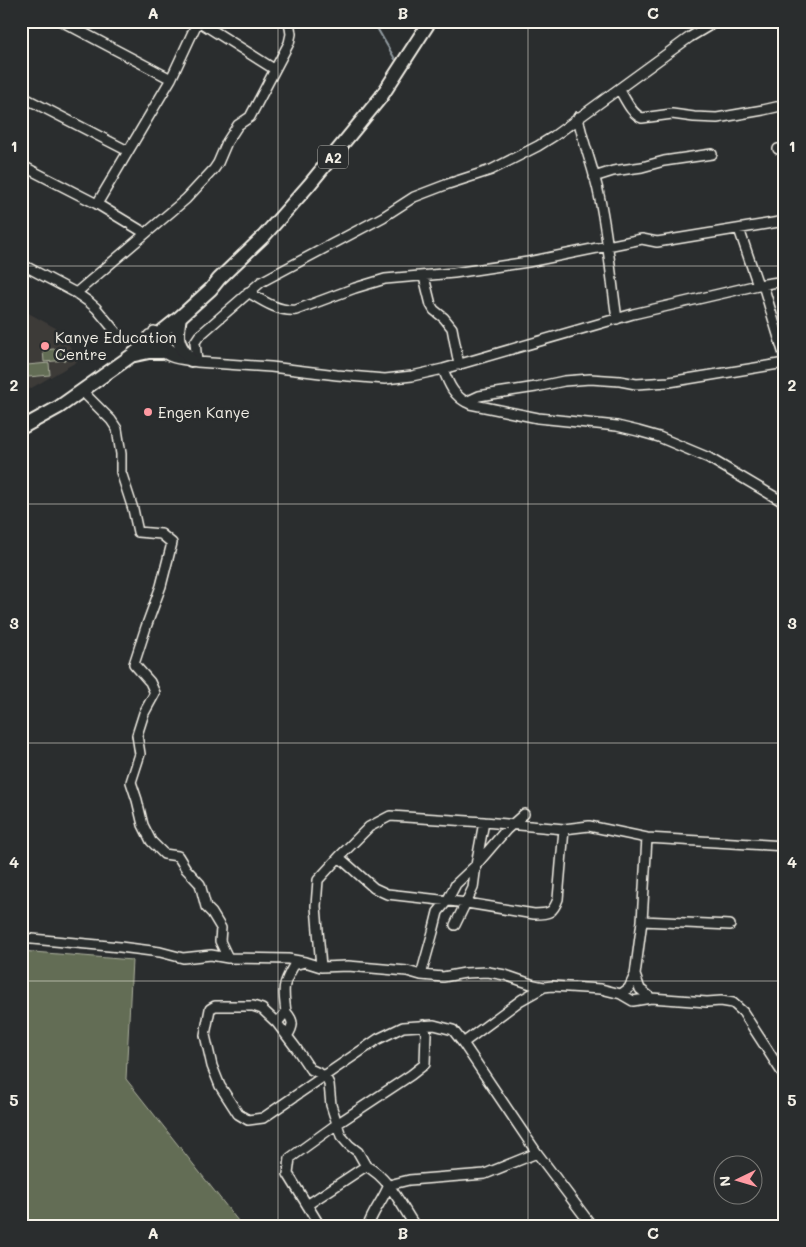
<svg xmlns="http://www.w3.org/2000/svg" width="806" height="1247" font-family="Mali,sans-serif">
	<style>
		.built { fill: #3e3b39 }
		.green { fill: #636d54; stroke: #acaf9e }
		.lines { fill: none; stroke-linecap: round; stroke-linejoin: round }
		.stream { stroke: #929ca2; stroke-width: 2 }
		.minor-casing { stroke: #f4f1e8; stroke-width: 12 }
		.highway-casing { stroke: #f4f1e8; stroke-width: 16 }
		.minor { stroke: #2a2d2e; stroke-width: 9 }
		.highway { stroke: #2a2d2e; stroke-width: 12 }
		.grid { fill: none; stroke: #f4f1e8; stroke-width: 1; stroke-opacity: 0.55 }
		.poi-dot { fill: #ff9aa2; stroke: #2a2d2e; stroke-width: 2 }
		.labels { text-anchor: middle; dominant-baseline: central; stroke-width: 5; stroke-linejoin: round; paint-order: stroke }
		.shield { fill: #2a2d2e; stroke: #b7b6b0; stroke-width: 1 }
		.shield-label { font-size: 14px; font-weight: bold; fill: #f4f1e8 }
		.poi-label { font-size: 15px; fill: #f4f1e8; stroke: #2a2d2e; text-anchor: start }
		.neatline { fill: none; stroke: #f4f1e8; stroke-width: 2 }
		.grid-label { font-size: 16px; text-anchor: middle; font-weight: bold; fill: #f4f1e8 }
	</style>
	<rect width="100%" height="100%" fill="#2a2d2e"/>
	<filter id="ink" filterUnits="userSpaceOnUse"><feTurbulence type="fractalNoise" baseFrequency=".02" numOctaves="2"/><feDisplacementMap in="SourceGraphic" scale="10" xChannelSelector="R" yChannelSelector="G"/><feConvolveMatrix kernelMatrix="1 2 1 2 8 2 1 2 1" color-interpolation-filters="sRGB"/></filter>
	<g filter="url(#ink)">
		<path class="built" d="M21 309 61 331 78 361 21 394Z"/>
		<path class="green" d="M65 348 66 360 44 362 43 350Z
			M49 363 50 375 28 377 27 365Z
			M21 951 132 960 126 1079 242 1226H21Z"/>
		<g class="lines">
			<path class="stream" d="M373 21 395 59"/>
			<defs>
				<path id="minor" d="M61 21 171 79
					M198 21 274 69
					M619 89C625 98 631 114 642 118L672 114 694 117 717 118 763 110 785 105
					M21 96 128 151
					M21 111 28 100
					M578 117C583 144 594 169 599 195 608 236 611 278 617 319
					M778 149 785 148
					M21 165 97 204 145 233
					M594 177 613 171 642 167 664 161 712 154
					M97 204 171 79 198 21
					M739 229 758 285
					M21 264 76 293 89 302 96 308 120 337
					M424 277 431 305 434 310 444 318 452 328 459 365
					M763 285 785 358
					M248 292C263 301 279 312 296 310L355 288 385 279 454 273 528 262 642 239 657 242 785 221
					M76 293 186 199 214 169 218 163 227 142 238 125 250 117 289 43 291 34 289 21
					M154 331C162 341 170 350 180 357
					M149 335C153 340 157 346 162 351 170 360 186 359 197 362L271 367 337 375 385 379 412 376 443 369 633 314 758 285 785 281
					M197 362 195 342 199 336 261 282 383 217 414 197 448 184 491 170 538 146 554 136 690 37 717 21
					M443 369C449 385 454 397 470 404L538 418 617 426 638 431 659 437 709 458 785 503
					M82 391 111 420 117 429 121 454V472L133 509 138 532 161 534 172 543 161 586 146 627 134 664 150 682 155 693 144 713 137 735 140 754 131 782 137 800 143 825 151 841 164 854 178 856 186 869 200 884 206 907 212 913 221 928 220 941 228 958
					M466 402 479 396 497 393 536 387 564 381 590 379 620 381 636 384 669 382 785 363
					M647 838 642 921 635 975 640 989 651 998
					M339 857 374 888 387 894 467 903 534 914C549 914 553 913 558 899L564 829
					M642 921 730 925
					M455 925 473 888 476 865 484 822
					M21 938 120 947 160 952 183 958 211 955 228 958 288 959 305 962 321 967 348 966 407 971 421 975 443 977 465 973 488 972 505 975 534 985 544 987 552 986 601 989 621 994 633 1001 651 998 707 1002 721 1001 733 1003 743 1012 785 1077
					M321 967 316 906 318 880 339 857 369 827 390 816 484 822 564 829 589 826 647 838 785 846
					M421 975 433 932 438 912 447 901 456 884 476 865 506 830 524 814
					M621 994 629 988 635 975
					M286 1012C294 1021 294 1026 287 1036
					M277 1023 286 1012C283 988 282 986 294 965L305 962
					M463 1043 521 1000 544 987
					M366 1166 358 1152 349 1145 341 1136 331 1105 329 1084 325 1076 310 1069 296 1048 277 1023 262 1009 253 1006H215L210 1009 205 1035 212 1066 220 1086 238 1114 248 1120 263 1118 378 1039 403 1027 434 1025 453 1030 463 1043 537 1153 592 1226
					M307 1205 366 1166C389 1178 401 1205 415 1226
					M320 1226 288 1174 290 1158 337 1124 411 1075 425 1064 426 1033 423 1025
					M368 1226C373 1211 383 1200 389 1185L409 1180 485 1174 537 1153"/>
				<path id="highway" d="M180 317C176 338 177 345 191 360
					M135 355 149 352H162
					M21 428 59 407 131 356 180 317 211 289 219 279 264 236 309 185 381 97 430 21"/>
			</defs>
			<use href="#minor" class="minor-casing"/>
			<use href="#highway" class="highway-casing"/>
			<use href="#minor" class="minor"/>
			<use href="#highway" class="highway"/>
		</g>
	</g>
	<path class="grid" d="M278 21V1226M528 21V1226M21 266H785M21 504H785M21 743H785M21 981H785"/>
	<g class="poi-dot">
		<circle cx="45" cy="346" r="5"/>
		<circle cx="148" cy="412" r="5"/>
	</g>
	<g class="labels">
		<rect class="shield" x="318" y="145.5" width="30" height="23" rx="4"/>
		<g class="shield-label">
			<text x="333" y="157">A2</text>
		</g>
		<g class="poi-label">
			<text x="55" y="337">Kanye Education<tspan x="55" dy="17">Centre</tspan></text>
			<text x="158" y="412">Engen Kanye</text>
		</g>
	</g>
	<rect width="806" height="1247" fill="none" stroke="#2a2d2e" stroke-width="55"/>
	<g transform="translate(738 1180) rotate(265)"><circle r="24" fill="#2a2d2e" stroke="#7b7b78"/>
	<path d="M0-4L9 19L0 12L-9 19Z" fill="#ff9aa2"/>
	<text y="-8" font-size="14" font-weight="bold" text-anchor="middle" fill="#f4f1e8">N</text>
	</g>
	<rect x="28" y="28" width="750" height="1192" class="neatline"/>
	<g class="grid-label">
		<text x="153" y="19">A</text>
		<text x="403" y="19">B</text>
		<text x="653" y="19">C</text>
		<text x="14" y="152">1</text>
		<text x="792" y="152">1</text>
		<text x="14" y="391">2</text>
		<text x="792" y="391">2</text>
		<text x="14" y="629">3</text>
		<text x="792" y="629">3</text>
		<text x="14" y="868">4</text>
		<text x="792" y="868">4</text>
		<text x="14" y="1106">5</text>
		<text x="792" y="1106">5</text>
		<text x="153" y="1239">A</text>
		<text x="403" y="1239">B</text>
		<text x="653" y="1239">C</text>
	</g>
</svg>
